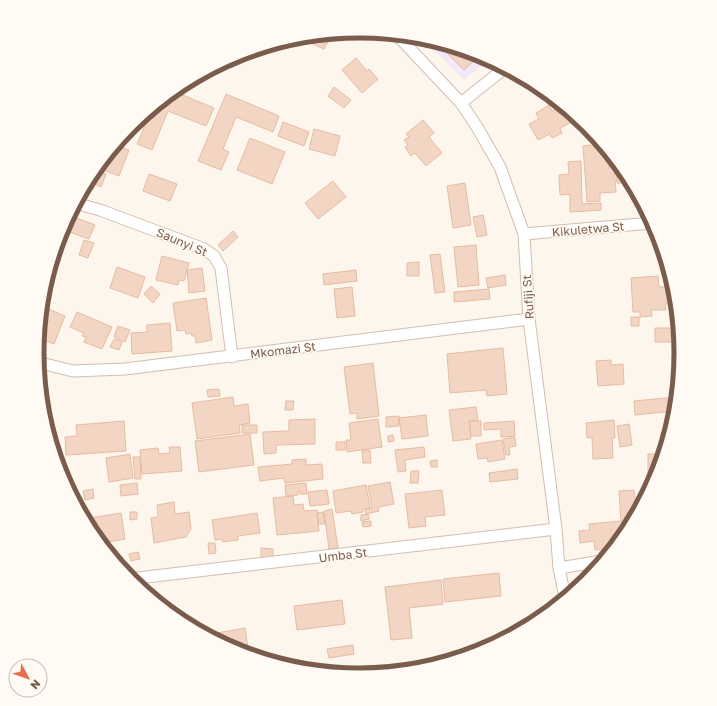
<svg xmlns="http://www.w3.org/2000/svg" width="717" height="706" font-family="'Golos Text',sans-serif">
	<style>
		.education { fill: #f3e8fa }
		.building { fill: #f3d5c3; stroke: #e6bba3 }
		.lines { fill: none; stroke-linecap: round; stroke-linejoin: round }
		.street-casing { stroke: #d1beb0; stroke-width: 13 }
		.street { stroke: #fff; stroke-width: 11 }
		.labels { text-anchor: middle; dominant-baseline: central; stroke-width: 3; stroke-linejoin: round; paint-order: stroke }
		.street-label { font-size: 12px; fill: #7a5c4d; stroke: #fffaf3 }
		.rim { fill: none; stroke: #7a5c4d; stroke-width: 5 }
	</style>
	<rect width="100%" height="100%" fill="#fdf6ec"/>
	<path class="education" d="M421 37 482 56 489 59 464 80Z"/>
	<path class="building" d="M332 34 324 49 311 43 315 35Z
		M435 41 482 56H483L482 58 479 56 464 70Z
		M356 58 367 71 369 69 378 79 362 93 342 70Z
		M334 87 351 100 344 108 328 96Z
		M173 91 214 108 206 126 168 111 152 150 137 144 152 108Z
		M226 94 279 116 273 132 236 117 223 149 229 152 221 170 198 161Z
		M549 105 552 111 563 106 572 114 575 120 560 128 562 133 552 138 550 134 538 140 529 124 539 119 536 113Z
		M423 120 434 133 429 137 442 153 426 166 415 153 411 156 405 147 408 145 404 140 409 137 406 134Z
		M283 122 309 132 304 146 278 136Z
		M314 129 340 136 335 156 309 149Z
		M250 138 285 152 272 184 237 170Z
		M602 144 608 151 609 168 614 167 616 192 600 193V201L587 202 583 146Z
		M115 145 129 150 119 176 103 170 110 150Z
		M105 157 99 172 106 174 101 187 87 181Z
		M581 161 582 204 601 203V210L570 212V194L560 195 559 175 569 174 568 162Z
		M626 173V183H617L616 174Z
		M149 174 177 184 170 201 143 191Z
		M333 181 346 197 318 219 305 203Z
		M465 183 471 225 453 228 447 186Z
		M69 215 95 225 89 239 61 229Z
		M483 215 487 235 477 237 473 217Z
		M233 231 238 237 223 251 218 245Z
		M84 240 94 243 88 258 79 255Z
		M476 245 479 285 458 287 454 247Z
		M440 254 445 292 435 293 430 255Z
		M162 256 189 263 184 281 179 280 178 285 156 280Z
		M419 262V276H407V263Z
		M117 267 145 277 138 298 110 288Z
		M202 268 205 291 189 293 187 270Z
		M356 270 357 281 324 285 323 274Z
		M505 275 506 285 488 288 486 278Z
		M658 276 659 287H667L668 304H665L666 310H651L652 316 640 317V312H633L631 278Z
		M151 286 160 294 153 303 144 294Z
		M352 287 355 316 337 318 334 289Z
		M489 289 490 299 454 302V292Z
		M206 298 212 340 196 343 195 336H192L191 333 186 334 185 330 177 331 173 303Z
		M41 306 65 316 54 344 38 338Z
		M77 312 112 327 102 349 84 342 86 337 82 336 84 333 70 327Z
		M631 317H639V326H631Z
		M170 323 172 351 132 354 131 333 147 332V325Z
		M118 326 130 330 125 342 114 337Z
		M655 328H677V342H655Z
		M114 339 122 342 119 350 110 347Z
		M503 348 507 394 487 396 486 390 450 393 447 354Z
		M611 360V365L623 364 624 384 598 386 596 361Z
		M373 363 379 416 357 419V413L350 414 344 367Z
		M219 389 220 396 208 397 207 390Z
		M233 397 234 406 248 404 250 423 239 425 240 433 197 439 192 403Z
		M676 397 675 411 635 415 634 401Z
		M286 401H294L293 410H285Z
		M476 407 478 420 469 421 471 439 453 441 449 410Z
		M426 415 428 436 402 439 399 418Z
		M399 416V426L386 427V417Z
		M315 419V444L276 445V453L264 454 263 432 289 431V420Z
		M378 419 382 447 347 452 346 440H351L349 423Z
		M614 420 615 438H612L613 458 593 459 592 437 587 438 586 423Z
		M124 421 126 451 66 455 65 437 77 436 76 425Z
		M470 421H481V436H471Z
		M514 421 515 436 501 437V429L484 430V423Z
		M629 424 632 445 620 447 617 426Z
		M242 425H257V433H242Z
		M250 434 254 465 199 472 195 441Z
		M393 435 394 441 388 442V436Z
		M515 437 516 446 509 447 510 455H506L503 439Z
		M502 440 505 459 488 462 487 458 478 459 476 444Z
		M336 442H345V450H336Z
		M169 447H180L182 471 142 474 140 450 158 448 159 454 170 453Z
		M424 447 425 457 405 460 406 471 398 472 395 450Z
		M370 450 371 463H363L362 451Z
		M130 454 133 478 109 482 106 458Z
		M648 454H663L656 476H648Z
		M133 457H140L141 479H135Z
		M306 459V465L322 464 323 479 285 483 284 478 260 481 258 467 292 464V460Z
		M437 460V467H431L430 461Z
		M517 469 518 479 490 482 489 473Z
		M411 471H419L418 483H410Z
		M390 482 394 504 378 507 379 511 366 514 365 509 372 508 368 486Z
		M137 483 138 494 121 496 120 485Z
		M306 483 307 494H300V491H298V495L286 496 285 485Z
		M366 485 370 508 363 509V512L352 514 351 511 336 513 333 491Z
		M93 489 94 498 85 500 83 491Z
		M327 490 329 504 310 506 308 492Z
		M442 490 445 515 425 517 426 526 409 528 405 494Z
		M634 490 635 500 642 499V502L626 532 613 548 595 550 594 541 580 543 579 531 590 530 589 524 621 521 619 491Z
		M293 496 294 505 303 504 304 511 317 510 319 531 277 535 273 498Z
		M174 502 175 514 189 512 191 529 186 537 154 543 151 518 158 517 157 505Z
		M332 509 338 548 329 549 324 511Z
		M130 512H137V519L130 520Z
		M323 512 325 524H318L317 513Z
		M121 513 125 539 108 542 109 547 104 548 91 532 84 519Z
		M257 513 260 533 238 536V540L223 542 222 539 215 540 212 520Z
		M368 514 369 519 361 521V515Z
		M371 521V526L363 527 362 522Z
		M208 543H215L216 553 209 554Z
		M261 548 273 549V559H261Z
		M138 552 140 559 131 561 129 554Z
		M499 573 501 596 445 602 443 579Z
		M441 580 443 604 409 608 412 638 391 640 385 587Z
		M342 600 345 624 297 630 294 606Z
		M245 628 248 648 234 650 206 635Z
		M353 645 354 654 329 658 327 649Z"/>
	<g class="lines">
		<defs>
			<path id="street" d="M397 35 461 103 477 127 500 167 524 234 529 319 556 529 559 568 565 598
				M461 103 505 68
				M75 203 100 210 204 249 214 256 221 268 232 357
				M524 234 652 223
				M37 362 73 371 125 369 529 319
				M559 568 602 561
				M129 579 556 529"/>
		</defs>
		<use href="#street" class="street-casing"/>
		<use href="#street" class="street"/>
	</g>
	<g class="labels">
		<g class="street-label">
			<text transform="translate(588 229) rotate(-5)">Kikuletwa St</text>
			<text transform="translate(182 242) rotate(23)">Saunyi St</text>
			<text transform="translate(528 297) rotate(-94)">Rufiji St</text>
			<text transform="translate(283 350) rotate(-7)">Mkomazi St</text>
			<text transform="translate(343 555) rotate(-7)">Umba St</text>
		</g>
	</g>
	<path d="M0 0H717V706H0ZM44 353a315 315 0 1 1 630 0a315 315 0 1 1-630 0Z" fill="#fffaf3" fill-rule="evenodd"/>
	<path class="rim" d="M44 353a315 315 0 1 1 630 0a315 315 0 1 1-630 0Z"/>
	<g transform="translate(28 678) rotate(131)"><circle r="19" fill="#fffaf3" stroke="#cabbb1"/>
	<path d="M0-3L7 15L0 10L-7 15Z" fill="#e76f51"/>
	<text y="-6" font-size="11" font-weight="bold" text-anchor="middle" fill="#7a5c4d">N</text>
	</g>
</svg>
